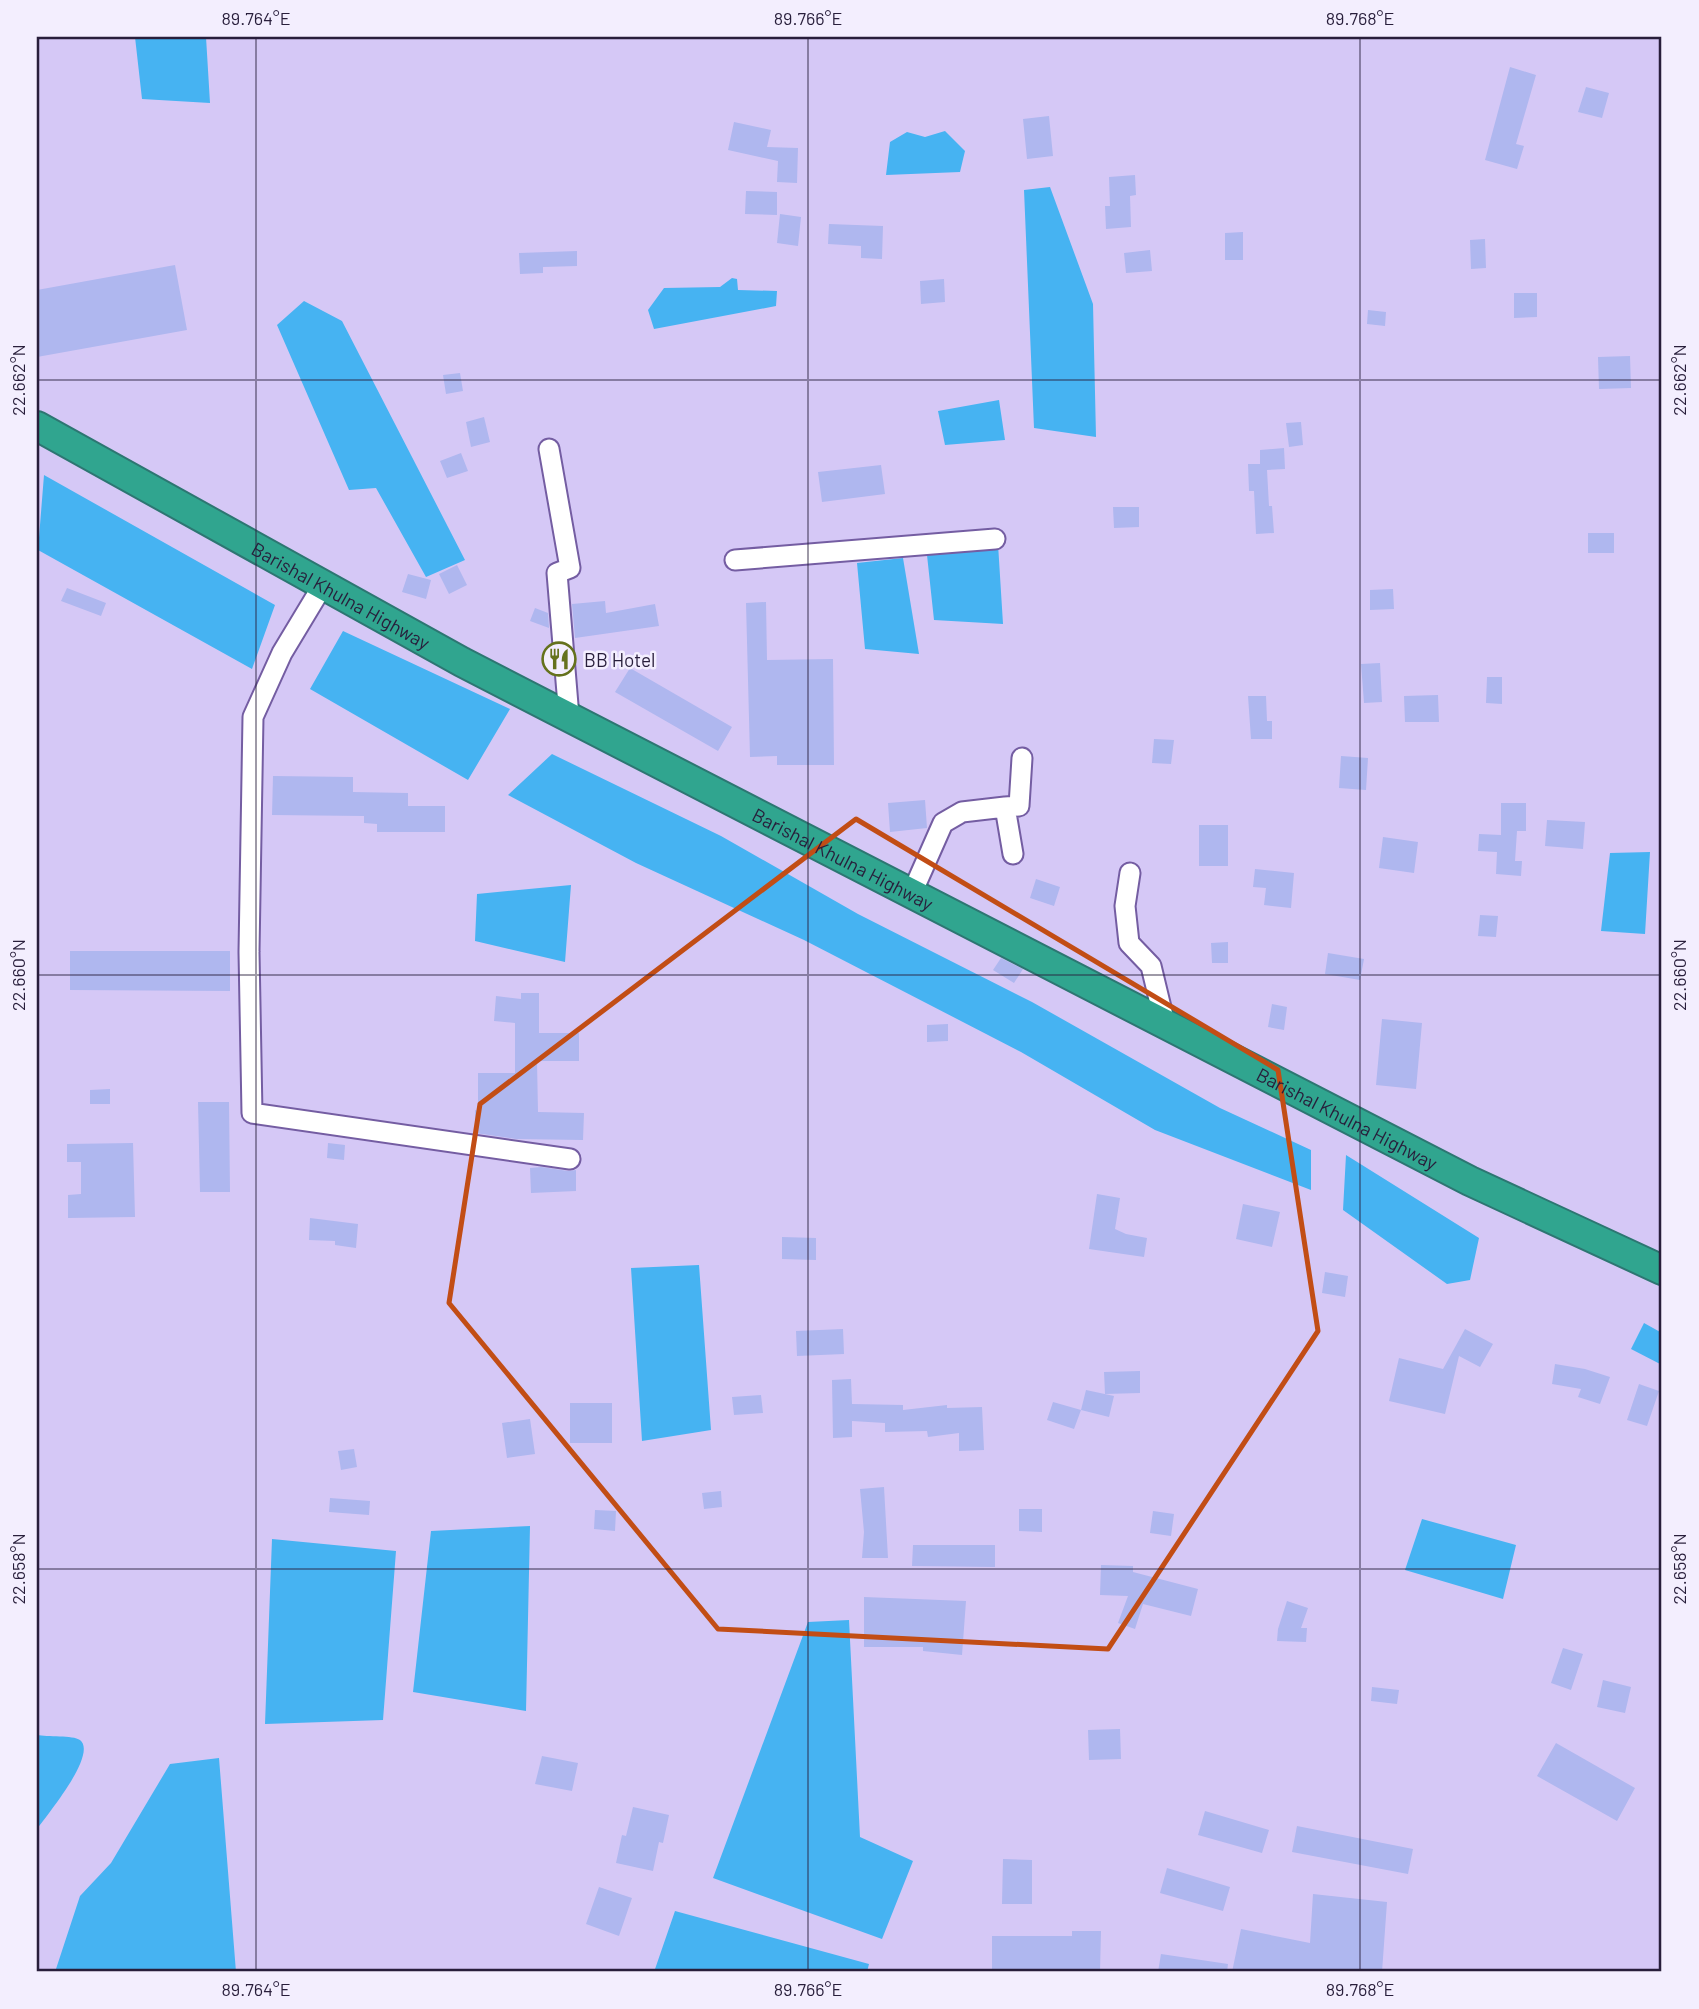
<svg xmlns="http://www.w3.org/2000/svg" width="1699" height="2009" font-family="Barlow,sans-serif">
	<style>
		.water { fill: #46b3f2 }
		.building { fill: #afb7ef }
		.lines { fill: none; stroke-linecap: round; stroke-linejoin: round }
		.minor-casing { stroke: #745da2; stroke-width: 23 }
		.highway-casing { stroke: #2d7672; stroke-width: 32 }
		.minor { stroke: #fff; stroke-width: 19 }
		.highway { stroke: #30a58f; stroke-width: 28 }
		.marked { fill: none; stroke: #c24d15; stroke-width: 5; stroke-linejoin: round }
		.ticks { fill: none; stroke: #281e3b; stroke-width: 2; stroke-opacity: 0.45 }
		.labels { text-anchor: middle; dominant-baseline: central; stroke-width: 5; stroke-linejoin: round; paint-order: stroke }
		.street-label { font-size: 19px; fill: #281e3b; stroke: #f3eefe }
		.poi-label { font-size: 19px; fill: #281e3b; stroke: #f3eefe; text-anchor: start }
		.neatline { fill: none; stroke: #281e3b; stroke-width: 2.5 }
		.ticks-label { font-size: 18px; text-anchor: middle; fill: #281e3b }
	</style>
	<rect width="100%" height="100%" fill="#d5c8f6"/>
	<path class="water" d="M135 37H206L210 103 142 99Z
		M945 131 965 151 960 172 886 175 890 142 907 132 925 137Z
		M1050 187 1093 304 1096 437 1034 428 1024 190Z
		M732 278 737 279 738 290 777 291 776 306 654 329 648 310 664 288 720 287Z
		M304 301 342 321 465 560 426 577 376 488 349 490 277 325Z
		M999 400 1005 440 945 445 938 411Z
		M44 475 275 605 252 669 38 550Z
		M998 544 1003 624 934 620 927 555Z
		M903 558 919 654 865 649 857 563Z
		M343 631 510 709 468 780 310 689Z
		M552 754 721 836 858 914 1032 1002 1220 1108 1311 1150V1190L1155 1130 1021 1052 804 940 636 863 508 795Z
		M1650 852 1645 934 1601 931 1610 853Z
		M571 885 565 962 475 941 477 894Z
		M1346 1155 1479 1238 1470 1280 1447 1284 1343 1210Z
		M699 1265 711 1430 642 1441 631 1268Z
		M1644 1323 1662 1333V1365L1631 1349Z
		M1422 1519 1516 1545 1503 1599 1405 1570Z
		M530 1526 526 1711 413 1692 431 1531Z
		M272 1539 396 1551 383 1720 265 1724Z
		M849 1620 860 1837 913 1861 882 1939 713 1878 808 1622Z
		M37 1735C47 1737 73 1735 80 1740 98 1754 47 1815 37 1829Z
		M219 1758 236 1972H55L80 1896 111 1863 170 1764Z
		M675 1911 869 1964 867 1972H654Z"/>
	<path class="building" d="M1510 67 1536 75 1516 144 1524 146 1517 169 1485 160Z
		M1586 87 1609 93 1602 118 1578 112Z
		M1049 116 1053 156 1027 159 1023 119Z
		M734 122 771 130 767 147 798 148 797 183 777 182 778 161 728 150Z
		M1135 175 1136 195 1130 196 1131 227 1106 229 1105 206H1110L1109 177Z
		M746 191 777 192V215L745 214Z
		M780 214 801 217 798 246 777 243Z
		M829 224 883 226 882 259 861 258V246L828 244Z
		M1243 232V260H1225V233Z
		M1485 239 1486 268 1471 269 1470 240Z
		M1150 250 1152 271 1126 273 1124 253Z
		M577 251V266L543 267V273L520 274 519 253Z
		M175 265 187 330 37 357V290Z
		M944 279 945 302 921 304 920 281Z
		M1514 293H1537V317L1514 318Z
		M1368 310 1386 312 1385 326 1367 324Z
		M1630 356 1631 388 1599 389 1598 357Z
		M460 373 463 391 446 394 443 375Z
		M484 417 490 442 471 447 466 422Z
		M1301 422 1303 445 1289 447 1286 423Z
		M1284 448 1285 469 1267 470 1269 506H1272L1274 533 1256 534 1254 491H1249L1248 464H1260V450Z
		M461 453 468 471 447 478 440 461Z
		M881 465 885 494 822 502 818 472Z
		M1113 507H1139V527L1114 528Z
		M1588 533H1614V553H1588Z
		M457 565 467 585 449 594 439 574Z
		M408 574 431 580 426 599 402 592Z
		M67 588 106 603 101 616 61 601Z
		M1393 589 1394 609 1370 610V590Z
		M605 601 606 613 655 604 659 626 575 638 572 604Z
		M766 602 767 660 833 659 834 765H777V756L750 757 746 603Z
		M535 608 548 613 549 628 530 621Z
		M1380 663 1382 702 1364 703 1361 664Z
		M630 668 732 727 718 751 615 692Z
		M1487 677H1502V704L1486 703Z
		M1438 695 1439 722H1405L1404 696Z
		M1248 696H1266L1267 721H1272V739H1251Z
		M1154 739 1174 740 1171 764 1152 763Z
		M1341 756 1368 758 1366 790 1339 788Z
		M273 776 353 777V792L408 793V806H445V832H377V824L364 823V816L272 815Z
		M925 800 927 828 890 832 888 803Z
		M1501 803H1526V831H1517L1515 861H1522L1521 876 1496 874 1497 852 1478 851 1479 834 1501 835Z
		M1547 820 1585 822 1583 849 1545 846Z
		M1199 825H1228V866H1199Z
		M1383 837 1418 842 1414 873 1379 868Z
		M1255 869 1294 873 1291 908 1264 905 1266 888 1253 887Z
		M1036 879 1060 887 1054 906 1030 898Z
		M1480 915 1498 916 1496 937 1478 936Z
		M1228 942V963H1212L1211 943Z
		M70 951H230V991L70 990Z
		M1328 953 1364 959 1360 980 1325 974Z
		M1001 958 1023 969 1014 983 993 970Z
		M521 993H539V1033H579V1061H537L538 1112 584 1113 583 1140 516 1139 475 1133V1110L478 1111V1073H515V1023L494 1021 496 996 521 999Z
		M1272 1004 1287 1007 1284 1030 1268 1027Z
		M1382 1019 1422 1023 1416 1089 1376 1085Z
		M948 1024V1041L927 1042V1025Z
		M110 1089V1104H90V1090Z
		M198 1102H229L230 1192H200Z
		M133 1143 135 1217 68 1218V1195L81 1194V1162H67V1144Z
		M328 1143 345 1145 344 1160 327 1158Z
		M541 1167 568 1171 576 1170V1191L531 1193 530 1168Z
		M1097 1194 1120 1198 1115 1229 1126 1234 1147 1238 1144 1257 1089 1249Z
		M1243 1204 1280 1212 1272 1247 1236 1239Z
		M310 1218 358 1224 356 1248 335 1245V1241L309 1240Z
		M782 1237 816 1238V1260L782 1259Z
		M1325 1272 1348 1276 1345 1297 1322 1293Z
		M843 1329 844 1354 797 1356 796 1331Z
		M1465 1329 1493 1344 1480 1367 1459 1356 1445 1414 1389 1401 1399 1358 1443 1369Z
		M1555 1364 1585 1369 1610 1377 1600 1404 1578 1397 1581 1389 1552 1384Z
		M1140 1371V1393L1105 1394 1104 1372Z
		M851 1379 852 1404 903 1405V1410L947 1405V1408L982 1407 984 1450 959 1451V1433L928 1437 927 1431 885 1432V1423L852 1421V1437L833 1438 832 1380Z
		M1639 1384 1659 1391 1647 1426 1627 1420Z
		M1086 1390 1114 1396 1109 1417 1081 1410Z
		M761 1395 763 1413 734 1415 732 1397Z
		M1053 1402 1081 1410 1074 1429 1047 1420Z
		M570 1403H612V1443H570Z
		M530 1419 535 1454 507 1458 502 1423Z
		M354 1449 357 1467 341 1470 338 1451Z
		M884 1487 888 1558H862L864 1532 860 1489Z
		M721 1491 722 1507 704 1509 702 1493Z
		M330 1498 370 1501 369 1515 329 1512Z
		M1019 1509H1042V1532L1019 1531Z
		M595 1510 616 1511 615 1531 594 1529Z
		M1153 1511 1174 1514 1171 1536 1150 1533Z
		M913 1545H995V1567L912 1566Z
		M1101 1565 1133 1566V1572L1198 1589 1191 1616 1143 1604 1135 1629 1118 1623 1128 1596 1100 1595Z
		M864 1597 966 1601 962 1655 923 1651V1647H864Z
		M1287 1601 1308 1608 1301 1628H1307L1306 1642 1277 1641 1278 1629Z
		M1563 1648 1583 1654 1571 1690 1551 1683Z
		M1603 1680 1631 1687 1625 1713 1597 1707Z
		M1372 1687 1399 1690 1397 1704 1371 1701Z
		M1120 1729 1121 1759 1089 1760 1088 1730Z
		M1556 1743 1635 1788 1617 1821 1537 1776Z
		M542 1756 578 1763 572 1791 535 1784Z
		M633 1807 669 1815 663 1843 659 1842 653 1871 616 1863 622 1835 626 1836Z
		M1205 1811 1269 1830 1262 1853 1198 1835Z
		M1297 1826 1413 1849 1408 1874 1292 1852Z
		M1003 1859 1032 1860V1904H1002Z
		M1167 1868 1230 1887 1223 1911 1160 1893Z
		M599 1887 632 1898 619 1936 586 1924Z
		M1313 1894 1387 1902 1382 1972H1232L1241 1929 1310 1943Z
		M1072 1931H1101L1100 1972 1025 1969V1972H992V1936H1072Z
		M1161 1954 1228 1964 1227 1972H1158Z"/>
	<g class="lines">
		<defs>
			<path id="minor" d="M549 449 570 568 557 573 569 717
				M735 560 995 539
				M323 585 282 653 253 717 249 952 252 1113 570 1159
				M1005 807 1019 806 1022 758
				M1130 873 1125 906 1129 943 1151 966 1165 1024
				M912 893 943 823 962 812 1005 807 1013 854"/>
			<g id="highway">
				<path id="s1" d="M37 426 462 662 1470 1181 1662 1270"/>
			</g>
		</defs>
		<use href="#minor" class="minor-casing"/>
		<use href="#highway" class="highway-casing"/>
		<use href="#minor" class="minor"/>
		<use href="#highway" class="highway"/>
	</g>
	<path class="marked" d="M856 819 1278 1070 1318 1331 1108 1649 718 1629 449 1303 480 1104Z"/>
	<path class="ticks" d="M256 37V1972M808 37V1972M1360 37V1972M37 380H1662M37 975H1662M37 1569H1662"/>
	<defs>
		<symbol id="restaurant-ring" viewBox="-11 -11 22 22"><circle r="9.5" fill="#f3eefe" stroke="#65721d" stroke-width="1.5"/><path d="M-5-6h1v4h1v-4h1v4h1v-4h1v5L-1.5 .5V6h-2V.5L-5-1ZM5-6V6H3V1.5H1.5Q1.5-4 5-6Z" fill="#65721d"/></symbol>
	</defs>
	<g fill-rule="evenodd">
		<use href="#restaurant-ring" x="540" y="640" width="38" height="38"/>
	</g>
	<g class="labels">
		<g class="street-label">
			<text stroke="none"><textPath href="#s1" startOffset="348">Barishal Khulna Highway</textPath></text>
			<text stroke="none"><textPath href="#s1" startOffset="915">Barishal Khulna Highway</textPath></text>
			<text stroke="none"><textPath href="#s1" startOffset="1482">Barishal Khulna Highway</textPath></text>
		</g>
		<g class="poi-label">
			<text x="584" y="659">BB Hotel</text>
		</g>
	</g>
	<rect width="1699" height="2009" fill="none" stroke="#f3eefe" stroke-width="77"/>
	<rect x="38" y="38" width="1622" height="1932" class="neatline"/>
	<g class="ticks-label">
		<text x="256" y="25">89.764°E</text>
		<text x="808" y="25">89.766°E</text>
		<text x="1360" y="25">89.768°E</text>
		<text transform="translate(19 380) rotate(-90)" y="6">22.662°N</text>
		<text transform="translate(1680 380) rotate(-90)" y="6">22.662°N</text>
		<text transform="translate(19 975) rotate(-90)" y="6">22.660°N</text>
		<text transform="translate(1680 975) rotate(-90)" y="6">22.660°N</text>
		<text transform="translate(19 1569) rotate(-90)" y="6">22.658°N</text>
		<text transform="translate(1680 1569) rotate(-90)" y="6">22.658°N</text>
		<text x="256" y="1996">89.764°E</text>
		<text x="808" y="1996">89.766°E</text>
		<text x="1360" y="1996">89.768°E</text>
	</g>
</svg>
